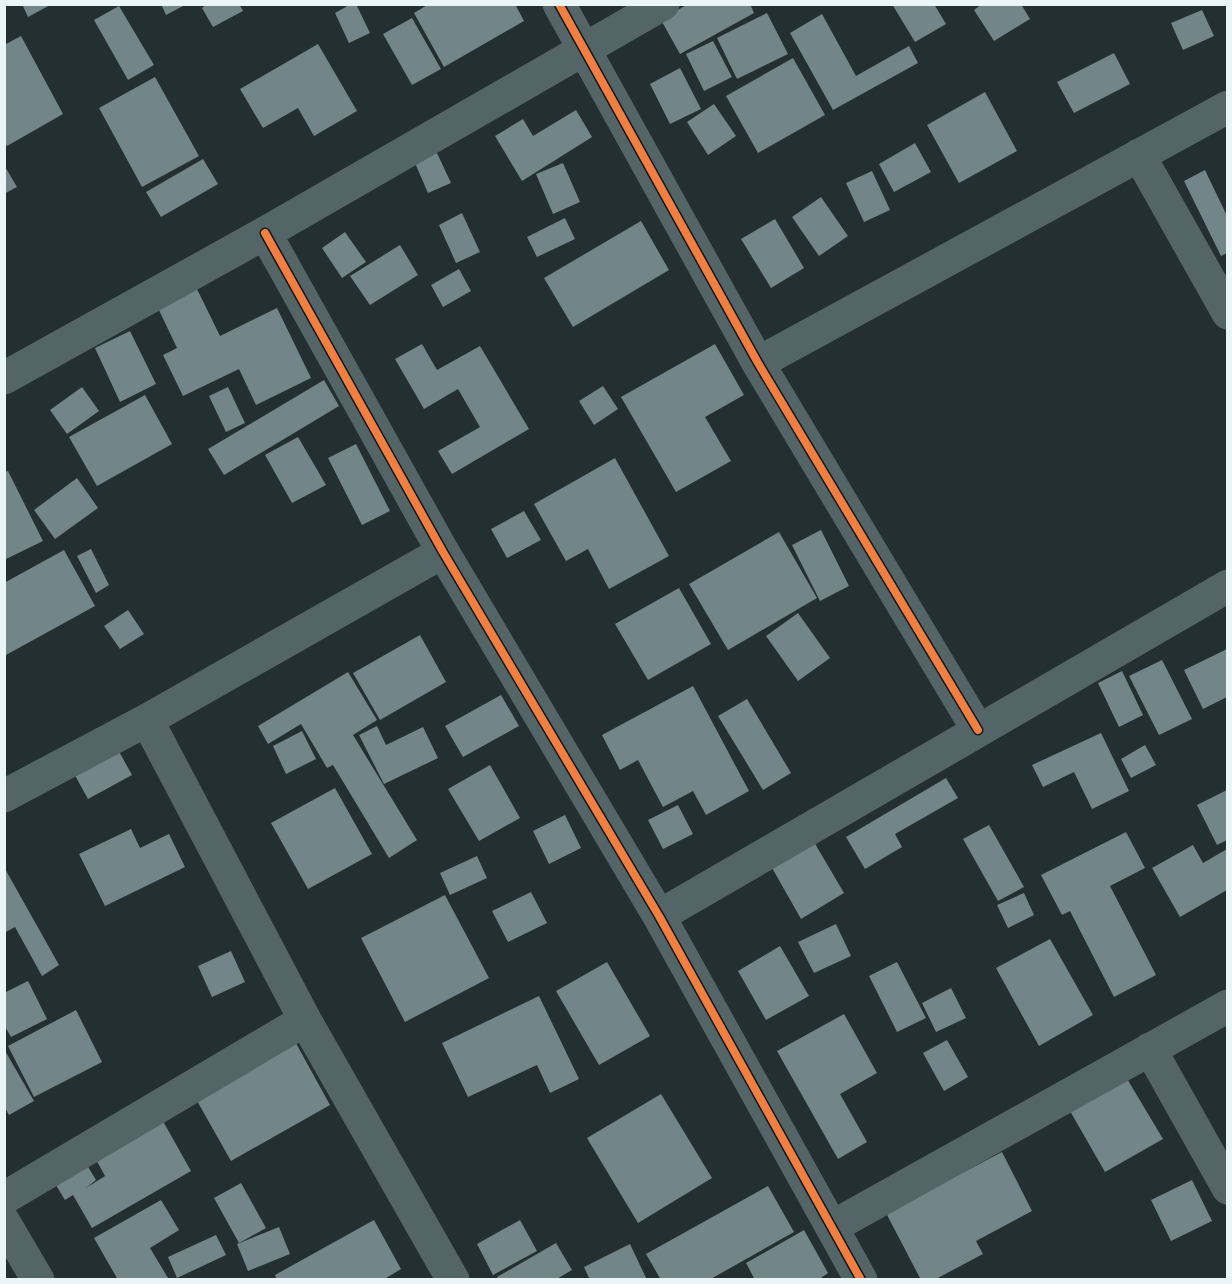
<svg xmlns="http://www.w3.org/2000/svg" width="1232" height="1284" font-family="Rubik,sans-serif">
	<style>
		.building { fill: #728588 }
		.lines { fill: none; stroke-linecap: round; stroke-linejoin: round }
		.minor { stroke: #546568; stroke-width: 33 }
		.cycleway-casing { stroke: #10191a; stroke-width: 11 }
		.cycleway { stroke: #f27e40; stroke-width: 8 }
	</style>
	<rect width="100%" height="100%" fill="#242f31"/>
	<path class="building" d="M22 4H52L28 17Z
		M161 4H187L166 15Z
		M207 4H239L243 11 213 27 202 8Z
		M351 4H356L370 33 349 43 335 13Z
		M429 4H515L524 21 444 67 414 13Z
		M688 4H750L754 13 680 54 661 20Z
		M892 4H934L946 24 915 42Z
		M982 4H1021L1030 19 994 41 974 10Z
		M119 6 154 65 128 80 94 20Z
		M1202 10 1214 36 1183 50 1171 23Z
		M767 13 788 54 737 79 717 38Z
		M822 14 856 76 909 46 918 63 833 110 790 33Z
		M412 18 441 69 412 85 383 34Z
		M21 36 63 114 7 146 4 142V45Z
		M713 41 732 77 704 91 686 54Z
		M318 44 357 111 314 136 298 108 263 128 240 89Z
		M1114 53 1130 84 1074 113 1057 82Z
		M793 58 825 115 758 153 726 96Z
		M680 68 701 109 670 124 650 84Z
		M155 77 199 156 142 187 99 108Z
		M985 92 1017 151 959 183 927 125Z
		M714 104 736 136 708 155 687 122Z
		M576 110 592 137 522 181 495 136 523 119 533 136Z
		M915 143 931 172 894 192 879 164Z
		M437 153 451 183 428 193 415 163Z
		M203 159 218 184 161 217 146 192Z
		M563 163 580 202 553 214 536 174Z
		M4 165 17 187 4 194Z
		M1205 170 1227 216V253L1221 256 1184 181Z
		M872 171 890 210 864 222 846 183Z
		M821 197 848 236 819 256 792 217Z
		M462 213 480 252 456 263 439 225Z
		M565 218 575 239 537 257 527 237Z
		M775 219 804 268 771 288 741 239Z
		M641 221 669 270 573 327 544 278Z
		M345 232 366 262 342 278 322 248Z
		M400 245 418 275 370 305 350 276Z
		M459 269 471 291 443 307 431 285Z
		M197 289 220 336 277 308 311 378 256 405 239 369 183 396 163 355 177 348 158 308Z
		M130 331 156 384 120 402 95 348Z
		M422 344 437 370 480 346 529 429 452 474 438 451 480 427 458 389 424 409 395 359Z
		M715 344 744 395 705 417 731 461 676 492 621 397Z
		M324 380 339 406 224 475 208 449Z
		M603 386 618 409 594 425 579 401Z
		M82 387 99 411 67 434 50 410Z
		M228 387 245 423 226 432 209 396Z
		M145 395 172 444 97 486 69 437Z
		M298 437 326 485 292 503 265 455Z
		M356 444 390 511 362 525 328 458Z
		M615 458 669 556 609 589 588 549 566 561 534 504Z
		M8 471 43 541 4 560V472Z
		M77 478 98 508 55 539 34 510Z
		M524 511 541 540 507 558 491 529Z
		M821 530 849 586 820 601 792 545Z
		M779 532 817 598 728 650 689 584Z
		M91 549 109 585 96 593 77 556Z
		M64 550 95 606 6 655 4 652V583Z
		M679 588 711 644 648 680 615 624Z
		M128 610 144 634 120 649 104 626Z
		M798 613 830 658 798 681 766 636Z
		M420 635 446 682 380 720 353 673Z
		M1227 649V697L1203 709 1184 670Z
		M1162 660 1192 719 1159 735 1129 676Z
		M1122 671 1143 715 1119 727 1098 683Z
		M348 672 377 720 353 735 417 840 389 858 333 765 327 768 301 724 268 744 258 726Z
		M693 686 749 791 706 815 693 791 663 807 638 760 620 770 602 735Z
		M501 695 519 726 463 757 445 726Z
		M747 699 791 773 763 790 718 716Z
		M377 726 386 745 423 727 438 758 384 784 359 735Z
		M302 731 316 759 286 774 273 746Z
		M1101 733 1129 791 1092 809 1074 772 1043 787 1032 765Z
		M1145 745 1156 765 1131 778 1121 759Z
		M116 746 132 775 88 799 72 770Z
		M490 765 520 818 479 841 448 789Z
		M946 778 958 798 895 834 902 847 865 869 846 837Z
		M335 788 372 854 308 889 271 823Z
		M1227 790V840L1217 845 1197 805Z
		M678 805 693 834 663 849 648 820Z
		M565 815 581 848 549 864 533 831Z
		M989 825 1024 887 998 901 963 839Z
		M131 829 140 848 169 834 185 867 105 906 79 854Z
		M1126 832 1145 868 1110 886 1156 975 1114 997 1070 911 1062 915 1041 875Z
		M814 842 844 893 801 919 771 866Z
		M1193 845 1203 863 1227 849V890L1180 917 1152 868Z
		M477 856 487 878 450 895 440 873Z
		M4 867 59 965 42 976 15 927 4 933Z
		M531 892 547 923 508 942 492 911Z
		M1024 893 1034 915 1008 928 997 905Z
		M445 895 489 978 405 1022 361 938Z
		M836 924 851 956 814 973 798 942Z
		M1050 939 1093 1015 1039 1046 996 968Z
		M780 946 809 996 766 1020 738 971Z
		M231 951 245 982 212 997 198 966Z
		M607 962 650 1036 599 1065 556 991Z
		M897 962 926 1018 897 1032 869 976Z
		M28 981 47 1019 11 1037 4 1025V993Z
		M951 988 966 1018 936 1032 922 1003Z
		M539 996 579 1079 550 1093 537 1065 468 1097 442 1043Z
		M76 1010 102 1062 34 1097 8 1046Z
		M844 1014 877 1073 840 1094 867 1142 838 1159 777 1051Z
		M292 1036 330 1105 231 1161 192 1092Z
		M947 1040 968 1077 944 1091 923 1053Z
		M4 1049 34 1101 9 1115 4 1106Z
		M1126 1077 1163 1139 1105 1172 1070 1111Z
		M661 1094 712 1178 638 1223 587 1138Z
		M155 1107 191 1171 92 1228 73 1195 65 1200 48 1172 79 1152 96 1180 86 1188 105 1176 88 1145Z
		M1002 1152 1032 1211 976 1241 983 1254 934 1280H921L886 1213Z
		M1192 1180 1212 1221 1171 1241 1151 1200Z
		M241 1183 266 1228 239 1243 214 1198Z
		M768 1186 794 1232 709 1280H661L646 1254Z
		M161 1200 179 1230 150 1248 168 1278 164 1280H118L94 1238Z
		M374 1220 401 1269 383 1280H277L275 1275Z
		M520 1220 537 1251 493 1275 477 1244Z
		M279 1227 290 1254 248 1271 237 1244Z
		M804 1230 828 1273 818 1280H755L746 1263Z
		M216 1235 226 1255 177 1278 168 1257Z
		M556 1243 572 1270 555 1280H498L497 1277Z
		M630 1244 647 1280H590L584 1267Z"/>
	<g class="lines">
		<path class="minor" d="M559 4 758 363 978 730
			M1139 155 1228 313
			M265 233 443 552 659 916 861 1280
			M758 363 1228 107
			M4 378 265 233 663 4
			M147 720 305 1020 453 1280
			M4 796 147 720 443 552
			M659 916 1228 586
			M1150 1049 1228 1188
			M4 1198 305 1020
			M4 1222 38 1280
			M832 1227 1228 1006"/>
		<defs>
			<path id="cycleway" d="M559 4 758 363 978 730
				M265 233 443 552 659 916 861 1280"/>
		</defs>
		<use href="#cycleway" class="cycleway-casing"/>
		<use href="#cycleway" class="cycleway"/>
	</g>
	<rect width="1232" height="1284" fill="none" stroke="#e9f5f7" stroke-width="12"/>
</svg>
